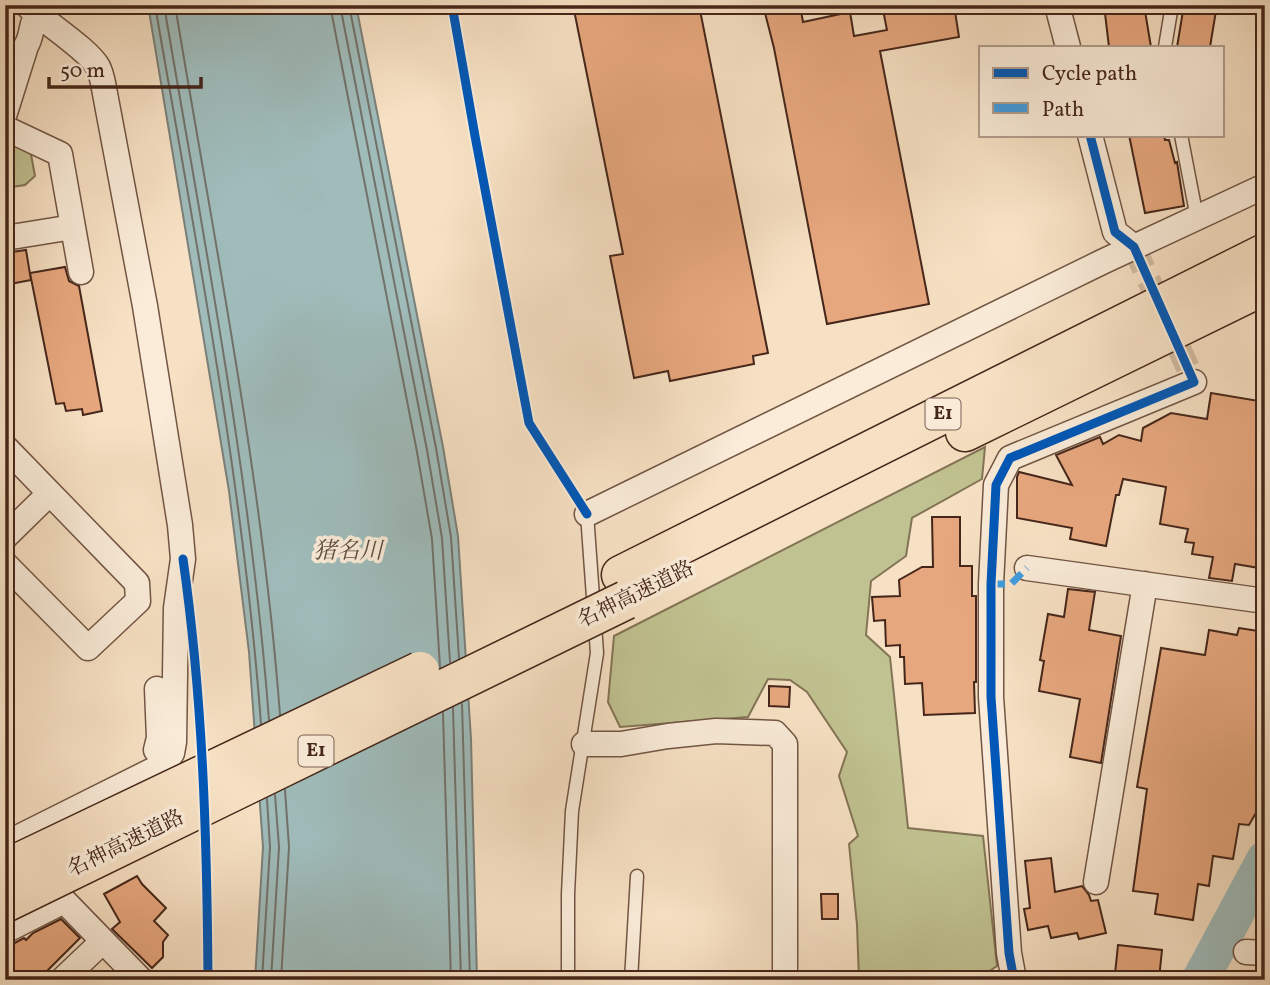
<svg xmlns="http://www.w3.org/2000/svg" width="1270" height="985" font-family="Vollkorn,'Noto Serif JP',serif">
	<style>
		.green { fill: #c1c291; stroke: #837456; stroke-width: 2 }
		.water { fill: #9fbcbb; stroke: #7b807b; stroke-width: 2 }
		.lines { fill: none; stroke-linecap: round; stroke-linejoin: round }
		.shore { stroke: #72716a; stroke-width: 2 }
		.river { stroke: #9fbcbb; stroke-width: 37 }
		.building { fill: #e7a77e; stroke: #45261a; stroke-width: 2 }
		.minor-tunnel { stroke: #d3bca2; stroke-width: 24; stroke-dasharray: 24 12; stroke-linecap: butt }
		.service-casing { stroke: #725544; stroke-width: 15 }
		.minor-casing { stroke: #725544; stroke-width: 27 }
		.motorway-casing { stroke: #45261a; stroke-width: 41 }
		.service { stroke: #faecd9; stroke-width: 12 }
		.minor { stroke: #faecd9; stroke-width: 24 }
		.motorway { stroke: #f7e1c4; stroke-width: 38 }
		.motorway-bridge-casing { stroke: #45261a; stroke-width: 41; stroke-linecap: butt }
		.motorway-bridge { stroke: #f7e1c4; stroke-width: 38 }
		.quiet { stroke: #409cdf; stroke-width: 7; stroke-dasharray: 14 7; stroke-linecap: butt }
		.cycleway-casing { stroke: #faecd9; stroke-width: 13 }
		.cycleway { stroke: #0057b8; stroke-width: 9 }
		.labels { text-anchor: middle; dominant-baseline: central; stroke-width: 7; stroke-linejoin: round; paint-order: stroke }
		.shield { fill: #faecd9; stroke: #7b6153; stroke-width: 2 }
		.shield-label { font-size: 19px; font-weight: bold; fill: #45261a }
		.street-label { font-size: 21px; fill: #45261a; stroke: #faecd9 }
		.water-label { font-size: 23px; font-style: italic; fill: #5c4c42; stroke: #faecd9 }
	</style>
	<rect width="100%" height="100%" fill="#f7e1c4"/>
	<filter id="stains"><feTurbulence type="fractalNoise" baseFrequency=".00286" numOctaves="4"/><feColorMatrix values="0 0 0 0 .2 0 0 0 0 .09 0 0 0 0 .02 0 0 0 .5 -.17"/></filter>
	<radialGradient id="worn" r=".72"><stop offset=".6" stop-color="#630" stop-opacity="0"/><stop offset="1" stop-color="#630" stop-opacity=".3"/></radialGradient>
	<path class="green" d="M5 137 30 149 35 176 25 185 5 188Z
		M985 447 982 479 912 518 906 556 871 581 866 635 890 657 908 828 983 836 997 966 982 976V980H859L857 925 849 844 858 836 839 776 847 752 807 692 790 680 768 679 748 717 620 727 608 702 614 636Z"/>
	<path class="water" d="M148 5H356L443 447 458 536 471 739 477 980H255L263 847 249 652 229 491Z"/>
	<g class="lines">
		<path class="shore" d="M155 5C196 244 243 482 261 724
			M164 5C204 242 251 480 269 720
			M175 5C214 241 262 476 280 715
			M330 5 417 452 432 539 440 667
			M340 5 427 450 442 538 450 662
			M349 5 436 448 451 537 459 658
			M462 704 470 980
			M453 708 461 980
			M443 713 451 980
			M262 980 270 847 267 799
			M271 980 279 847 275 795
			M281 980 289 847 285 790"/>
		<path class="river" d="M1200 980 1265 859"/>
	</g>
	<path class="building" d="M573 5H699L768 353 753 356 754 364 670 381 668 371 634 378 610 256 623 254Z
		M763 5H800L803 22 850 12 854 36 887 30 882 5H919L920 8 954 5 959 37 880 51 929 304 827 324 774 48Z
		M1104 5H1144L1151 47H1109Z
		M1184 5H1217L1210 47H1177Z
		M1129 135H1164L1165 140H1169L1175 163 1177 162 1184 206 1145 213Z
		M26 250 31 280 5 285V253Z
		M65 267 69 281 79 286 102 411 83 415 82 409 66 411 64 403 56 404 30 273Z
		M1211 393 1265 402V569L1235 564 1232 581 1209 578 1213 557 1192 554 1194 543 1185 542 1188 529 1160 524 1166 487 1123 479 1119 495H1116L1106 546 1070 539 1072 528 1017 518V477L1019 472 1072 485 1056 455 1100 437 1103 444 1119 435 1141 441 1143 428 1171 413 1207 419Z
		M932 517H960V566H972V596H976V682H974L975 713 924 715 922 683 905 684 904 657H900V645L886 646 885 620 874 621 872 597 900 596 899 580 922 567H933Z
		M1068 589 1095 592 1089 630 1121 636 1101 763 1070 757 1080 699 1039 691 1044 661 1040 660 1048 614 1064 617Z
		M1239 628 1265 632V797L1249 825 1239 824 1233 859 1213 856 1209 886 1198 884 1193 920 1155 914 1158 894 1133 891 1147 789 1137 787 1161 648 1205 655 1209 630 1237 635Z
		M769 686 790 687 789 707 769 706Z
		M1051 858 1055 892 1082 886 1089 895 1091 901 1098 900 1106 933 1079 939 1077 933 1051 938 1048 926 1028 930 1024 909 1030 908 1025 861Z
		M137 876 142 884 166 908 154 921 168 935 163 942V957L152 968 112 929 120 922 104 894Z
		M821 894H838V919H822Z
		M61 919 80 938 38 980H5V948L24 938 26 940 33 933Z
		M1118 945 1162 950 1159 979 1115 974Z"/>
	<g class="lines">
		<path class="minor-tunnel" d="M1134 247 1194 382"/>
		<defs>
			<path id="service" d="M1165 47 1172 5
				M1181 135 1197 218
				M568 980V894L572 811 597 653 587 514
				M631 980 637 876"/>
			<path id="minor" d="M1057 5 1068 47
				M5 113 26 46C33 35 30 25 37 15
				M5 128 60 154 81 272
				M1090 135 1115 232 1134 247
				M5 238 73 227
				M5 447 137 583 138 601 88 648 5 564
				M587 514 1102 262 1265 186
				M5 537 49 494
				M1027 568 1265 601
				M584 744H621L668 736 716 731 775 733 785 744V980
				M156 750 159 738 157 689
				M5 844 165 764 172 753 174 742 176 608 183 559 180 525 145 306 103 83C102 78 100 71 98 67 88 49 44 22 27 5
				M39 875 141 980
				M1096 882 1145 584
				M5 931 64 901
				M1246 952 1265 953
				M62 980 102 942
				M1014 980 1009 953 991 697V584L996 485 1010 458 1194 382"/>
			<path id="motorway" d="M965 432 1265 285
				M621 575 1265 253"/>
		</defs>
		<use href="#service" class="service-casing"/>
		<use href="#minor" class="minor-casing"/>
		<use href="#motorway" class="motorway-casing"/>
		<use href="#service" class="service"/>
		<use href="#minor" class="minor"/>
		<use href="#motorway" class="motorway"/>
		<defs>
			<path id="motorway-bridge" d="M5 869 420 671
				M5 903 626 600"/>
		</defs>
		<use href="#motorway-bridge" class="motorway-bridge-casing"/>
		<use href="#motorway-bridge" class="motorway-bridge"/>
		<path class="quiet" d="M991 584H1011L1027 568"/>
		<defs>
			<path id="cycleway" d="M452 5 475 136 529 423 587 514
				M183 559C203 699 207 839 208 980
				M1014 980 1009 953 991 697V584L996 485 1010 458 1194 382 1134 247 1115 232 1090 135"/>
		</defs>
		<use href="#cycleway" class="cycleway-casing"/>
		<use href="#cycleway" class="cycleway"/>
	</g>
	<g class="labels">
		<g class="shield">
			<rect x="925.5" y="398.5" width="35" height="31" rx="5"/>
			<rect x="298.5" y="735.5" width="35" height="31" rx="5"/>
		</g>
		<g class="shield-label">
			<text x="943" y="414">E1</text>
			<text x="316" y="751">E1</text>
		</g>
		<g class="street-label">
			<text transform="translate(636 595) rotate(-26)">名神高速道路</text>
			<text transform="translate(126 844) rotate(-26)">名神高速道路</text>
		</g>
		<g class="water-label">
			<text x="348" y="552">猪名川</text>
		</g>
	</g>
	<rect width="1270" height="985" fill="none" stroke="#f7e1c4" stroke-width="28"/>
	<rect x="7" y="7" width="1256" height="971" fill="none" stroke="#45261a" stroke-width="3.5"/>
	<rect x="14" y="14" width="1242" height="957" fill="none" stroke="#45261a" stroke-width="2"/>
	<rect x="979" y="46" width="245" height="91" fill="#faecd9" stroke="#b29d8d" stroke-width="2"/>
	<rect x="993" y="68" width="35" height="10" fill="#0057b8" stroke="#b29d8d" stroke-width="2"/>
	<text x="1042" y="80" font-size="21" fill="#45261a">Cycle path</text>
	<rect x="993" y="103" width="35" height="10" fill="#409cdf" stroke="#b29d8d" stroke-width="2"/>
	<text x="1042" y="116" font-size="21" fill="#45261a">Path</text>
	<path d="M49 77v10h152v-10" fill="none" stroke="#45261a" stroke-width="3.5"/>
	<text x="60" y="77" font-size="21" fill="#45261a" stroke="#faecd9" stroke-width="5" paint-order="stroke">50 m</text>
	<rect width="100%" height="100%" filter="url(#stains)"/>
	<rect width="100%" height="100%" fill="url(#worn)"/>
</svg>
